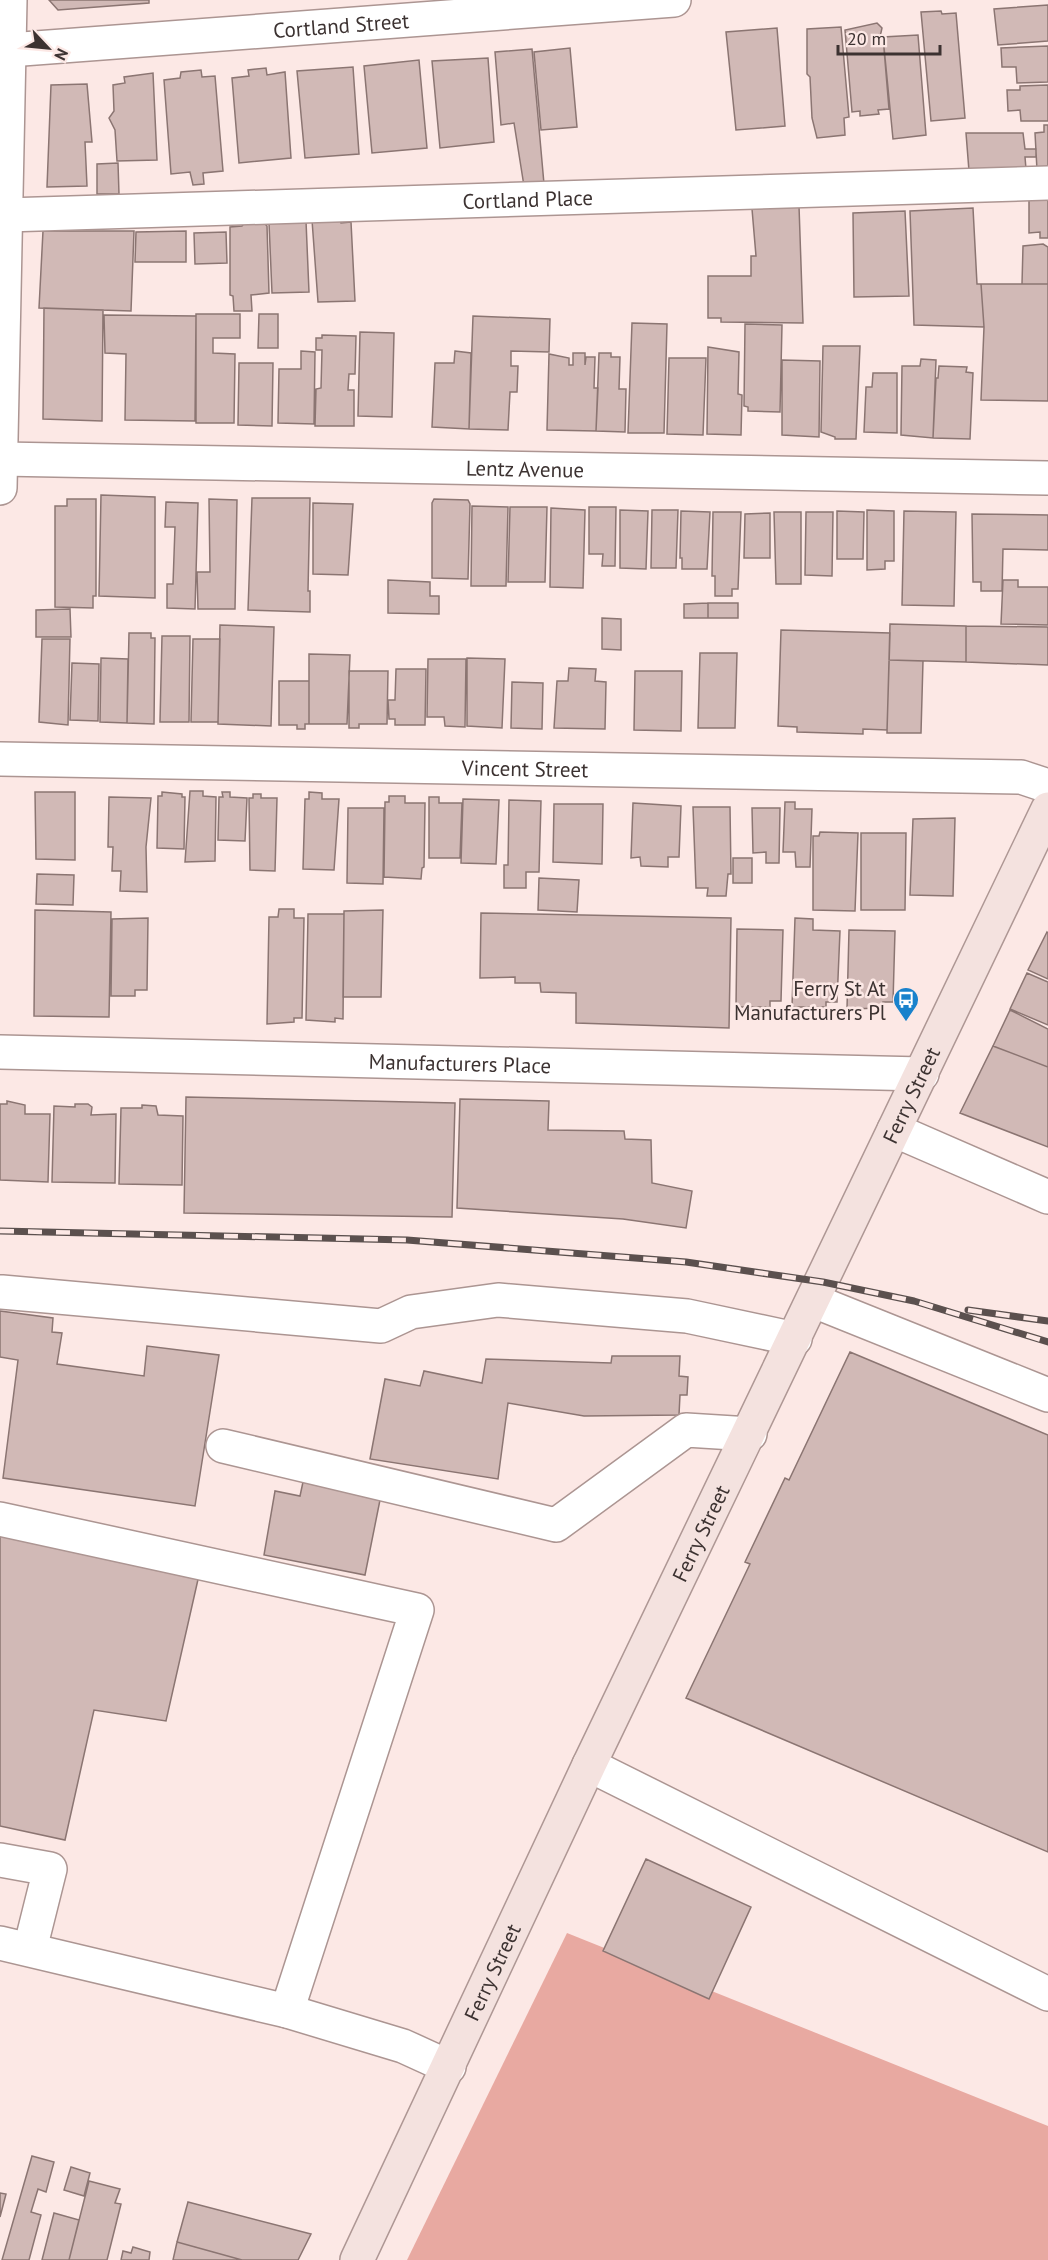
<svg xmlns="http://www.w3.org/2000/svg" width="1048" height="2260" font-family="'PT Sans',sans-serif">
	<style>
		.green { fill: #e8a9a1 }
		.building { fill: #d1b9b6; stroke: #8b7572; stroke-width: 1.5 }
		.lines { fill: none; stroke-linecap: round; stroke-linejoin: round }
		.minor-casing { stroke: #ac9592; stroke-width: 36 }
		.major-casing { stroke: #ae9794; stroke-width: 36 }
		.minor { stroke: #fff; stroke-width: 33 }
		.major { stroke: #f4e2df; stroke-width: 33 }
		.rail-casing { stroke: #5b504e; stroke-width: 7 }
		.rail { stroke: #fce8e5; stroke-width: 4.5; stroke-dasharray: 14; stroke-linecap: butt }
		.labels { text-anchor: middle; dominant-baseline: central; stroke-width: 5; stroke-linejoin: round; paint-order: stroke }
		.street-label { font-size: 21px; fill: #3c3231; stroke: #fce8e5 }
		.poi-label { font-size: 21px; fill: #3c3231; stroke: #fce8e5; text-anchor: end }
	</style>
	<rect width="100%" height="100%" fill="#fce8e5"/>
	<path class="green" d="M567 1933 1048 2126V2260H407Z"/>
	<path class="building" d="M49 0H149V3L58 10Z
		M1048 5V41L998 45 994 9Z
		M941 11 942 14 956 13 965 118 931 121 921 12Z
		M877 23 882 28 880 37H883L889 109 878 110 879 114 860 116V111L852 112 845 30Z
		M841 27 849 117 844 118 845 135 817 138 812 118 810 77 807 74V29Z
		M777 28 785 126 736 130 726 32Z
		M918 35 926 135 893 139 883 37Z
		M1048 46V82L1017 83 1016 67H1002L1001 48Z
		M570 48 577 127 541 130 534 52Z
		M532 49 544 184 524 186 514 123 501 125 495 52Z
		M488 58 494 142 440 148 432 61Z
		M419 60 427 148 372 153 364 66Z
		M353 67 359 154 305 158 297 71Z
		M266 68 267 75 285 72 291 158 239 163 232 78 249 76 248 70Z
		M201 70 202 77 215 76 223 171 203 173 204 184 193 185 190 172 171 174 164 80 180 78 181 72Z
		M153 73 157 160 117 161 115 130 109 118 114 111 113 85 125 83 124 77Z
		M87 84 92 142H85L87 186 47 187 51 85Z
		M1048 85V121H1021L1020 110 1008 111 1007 90H1020V86Z
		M1044 125H1048V169L1037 170 1035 133 1044 132Z
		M966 133H1023L1025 149H1036V157H1025L1026 169 969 171Z
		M118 163 119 194H97V164Z
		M1029 196H1048V238H1040V232L1029 233Z
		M799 206 803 323 721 322V318H708V276H751V256H756L752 209Z
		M973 208 977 284H981L984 327 914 325 910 211Z
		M905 211 909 296 854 297 853 213Z
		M340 219 341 223 351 222 355 301 318 302 312 220Z
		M306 221 309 292 272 293 269 223Z
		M245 222H263L267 226 269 293 251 295 252 311H234L233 296 230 295V227L242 226Z
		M43 231H134L131 311 39 308Z
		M186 231V262H135L136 232Z
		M226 232 227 263 195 264 194 233Z
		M1043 244 1048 247V284H1022L1023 246Z
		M981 284H1048V401L981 400 984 327Z
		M44 308 103 310 102 421 43 419Z
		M196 314H240V338H213V353L235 354 234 423H196Z
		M259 314H278V348H258Z
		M104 315 196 316 195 421 125 420 126 354 105 353Z
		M473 316 550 319 549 352 511 351V366H518L517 392H510L508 430 469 429Z
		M632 323 667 324 664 433H628Z
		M745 324 782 325 780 412 748 411V407L744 406Z
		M360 332 394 333 392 417 358 416Z
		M322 335 356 336 355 374H349L348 390H354V426H315L316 389 321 388 322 350H316V338H322Z
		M823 346H860L856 439H835V437L821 432Z
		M708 347 739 352 738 394 742 395 741 435 707 434Z
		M301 351 315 352 314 424 278 423 279 369H301Z
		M455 351 471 353 469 429 432 427 435 363H454Z
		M573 353H585V365L586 357H595L594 388H598L596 431 547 430 549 354 569 358V365H573Z
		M599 353H611V357H620L619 389H626L625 432 596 431Z
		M669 358H706L703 435 667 434Z
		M921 359 936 360 933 438 901 435 902 366H920Z
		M782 360 820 361 819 437 782 435Z
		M239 363H273L272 426 238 425Z
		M939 366 967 367 966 372 973 373 970 439 933 438 936 378H938Z
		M873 373H897V433L864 432 866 387H872Z
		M101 495 155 497V598L99 596Z
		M252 498H310L308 591H310V612L248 610Z
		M67 499H96V596H93V608L55 607V506H67Z
		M209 499 237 500 235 609H198L197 572H210Z
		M434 499 468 500 470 504 468 579 432 578V503Z
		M166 502 198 503 195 609 167 608V584H173L175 527H165Z
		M313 503 353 504 348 575 313 574Z
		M472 506 508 507 506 586H471Z
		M510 507H547L545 582H508Z
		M589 507H616L615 566H602L603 554H589Z
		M551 508 585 510 583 588 550 587Z
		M620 510 648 511 646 569 620 568Z
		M652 510H678L676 568H651Z
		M867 510 894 511V561H885V569L867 570Z
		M681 511 710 512 707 569H682V558H680Z
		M837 511 864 512 863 559H837Z
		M904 511 956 512 954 606 902 605Z
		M713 512H741L738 589H732V596H715V576H712Z
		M774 512H801V584H776Z
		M806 512H833L832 576 805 575Z
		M770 513V558H744L745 514Z
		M972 514 1048 515V550L1003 549 1002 591H981V582H973Z
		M388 580 430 582V596H439V614L388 613Z
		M1003 580H1018V587H1048V625L1001 624Z
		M708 603H738V618H708Z
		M708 603V618H684V604Z
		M70 609 71 637H36V610Z
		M602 618 621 619V650L602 649Z
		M890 624 966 626V662L889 660Z
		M220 625 274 627 271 726 218 724Z
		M966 626 1048 627V665L966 662Z
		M781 630 890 633 887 730 863 729V734L797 732V727L778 726Z
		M129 633H151V638H155L154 724 127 723Z
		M162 636H190L189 722H160Z
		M42 639H70L68 725 39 722Z
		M193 639H220L218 722H191Z
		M700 653H737L735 728H698Z
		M309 654 350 655 347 724H309Z
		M101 658 128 659 127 723 100 722Z
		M467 658 505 659 502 728 467 726Z
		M428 659H466L465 727 445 726 444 717H427Z
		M889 660 923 661 921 733H887Z
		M72 663 99 664 98 721 70 720Z
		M569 668 596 669 595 681 606 682 605 729 554 728 557 681H568Z
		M396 669H426L425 725H395V719H389L388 700H395Z
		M349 671H388L387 724H359V728H349Z
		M635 671H682L681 731 634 730Z
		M279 681H309V724H305V729H297V725H279Z
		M512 682 543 683 542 729 511 728Z
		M190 791H203V796L216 797 215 861 185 862Z
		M35 792H75V860L36 859Z
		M162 792 182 794V797H185L184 849 157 848 158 796H162Z
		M222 792H230V797L247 798 245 841 218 840 219 797H223Z
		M309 792 322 793V799H339L334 870 303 869 305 799H309Z
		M253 794H261V798H277L275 871 250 870 249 798H253Z
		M389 796H405V803H425L424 867 422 868 421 879 384 877 385 802H389Z
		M109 797 151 798 146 847 147 892 120 891 121 871H112L113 847H108Z
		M429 797H439V803H462L460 858H429Z
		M463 799 499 800 496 864 461 863Z
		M509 800 541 801 539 872H526V888H504V865H508Z
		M785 802H795V809H812L810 867H796L795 852H783Z
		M633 803 681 806 679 857H668V867L641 866 640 857 631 858Z
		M554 804H603L602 864 553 862Z
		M693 807H730L731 874H728L726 896H707L708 888H696Z
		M348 808H384L383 884 347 883Z
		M752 808H780L779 863H766V852L753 853Z
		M955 818 953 896 910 895 913 819Z
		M820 832 858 833 855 911 813 910V836H819Z
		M861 833H906L905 910H861Z
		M733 858H752V883H733Z
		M37 874 74 875 73 905 36 904Z
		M539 878 579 880 577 912 538 910Z
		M279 909H294V918H304L302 1018H294V1022L267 1024 269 917H278Z
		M35 910 111 912 109 1017 34 1016Z
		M383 910 381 997H343L344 911Z
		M481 913 731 918 729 1028 576 1023V993L541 992 540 983H515V977L480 978Z
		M308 914H344L343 1019 335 1018V1022L306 1020Z
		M148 918 147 990H135V996H111L112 919Z
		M795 918 813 919V930L840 931 837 1002H826V1007H792Z
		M737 929 783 930 781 1001H770V1007H736Z
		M849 930 895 931 893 1002H883V1008L847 1009Z
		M1047 932 1048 933V979L1028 970Z
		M1027 973 1048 982V1025L1010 1009Z
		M1010 1010 1048 1029V1067L993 1046Z
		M993 1046 1048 1067V1147L960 1113Z
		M186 1097 455 1103 452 1217 184 1213Z
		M460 1099 549 1101 548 1130 624 1131 625 1139 651 1140 652 1183 692 1191 686 1228 623 1219 457 1208Z
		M7 1101 25 1105V1114H50L48 1182 0 1180V1104H7Z
		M75 1104H88L92 1107 91 1115 116 1114 115 1183 52 1182 54 1106 75 1107Z
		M142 1105 156 1106 158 1115 183 1116 182 1185 119 1184 121 1108H142Z
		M0 1311 53 1318 52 1332 62 1333 57 1364 144 1376 147 1346 219 1355 195 1506 3 1478 18 1360 0 1357Z
		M850 1352 1048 1435V1852L686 1698 750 1564 745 1562 785 1478 789 1480Z
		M612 1356H680L679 1376 688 1377 687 1395H680L679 1415 584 1416 508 1403 498 1479 370 1459 385 1379 420 1386 424 1371 482 1383 486 1359 611 1363Z
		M303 1482 380 1500 365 1575 264 1555 275 1491 300 1496Z
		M0 1534 199 1575 166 1721 94 1710 65 1840 0 1826Z
		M646 1859 751 1907 709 1999 603 1951Z
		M32 2156 54 2162 46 2192 38 2189 31 2212 41 2215 29 2260H2Z
		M71 2167 90 2173 84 2196 64 2190Z
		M89 2181 120 2189 115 2203 121 2204 107 2260H69Z
		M0 2193 6 2194 0 2217Z
		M188 2202 311 2234 298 2260H242L177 2242Z
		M54 2213 79 2220 69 2260H42Z
		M177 2242 242 2260H173Z
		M133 2247 150 2252 149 2260H121L123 2251 131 2253Z"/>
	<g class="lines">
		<defs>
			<g id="minor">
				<path id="s1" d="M9 50 674 0"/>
				<path id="s2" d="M6 215 1048 183"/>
				<path id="s3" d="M1 459 1048 478"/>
				<path d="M0 488 10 0"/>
				<path id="s4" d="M0 759 1021 777 1048 786"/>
				<path id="s5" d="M0 1052 922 1074"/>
				<path d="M894 1130 1048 1197"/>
				<path d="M2 1292 381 1326 411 1312 498 1300 687 1316 795 1339"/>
				<path d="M814 1301 1048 1395"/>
				<path d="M223 1446 556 1525 686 1430 750 1434"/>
				<path d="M0 1519 417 1610 287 2011"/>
				<path d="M589 1765 1048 1994"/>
				<path d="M0 1860 50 1869 30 1949"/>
				<path d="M0 1943 287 2011 403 2046 449 2067"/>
			</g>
			<g id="major">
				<path id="s6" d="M357 2260 589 1765 1048 809"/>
			</g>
		</defs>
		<use href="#minor" class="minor-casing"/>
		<use href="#major" class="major-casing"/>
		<use href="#minor" class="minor"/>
		<use href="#major" class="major"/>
		<defs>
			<path id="rail" d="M0 1231 407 1240 686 1262 823 1282 914 1301 1048 1342
				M968 1310 1048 1321"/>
		</defs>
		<use href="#rail" class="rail-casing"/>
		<use href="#rail" class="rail"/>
	</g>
	<defs>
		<symbol id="bus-pin" viewBox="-11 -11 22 30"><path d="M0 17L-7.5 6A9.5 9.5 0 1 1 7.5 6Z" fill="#1982cc" stroke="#fce8e5"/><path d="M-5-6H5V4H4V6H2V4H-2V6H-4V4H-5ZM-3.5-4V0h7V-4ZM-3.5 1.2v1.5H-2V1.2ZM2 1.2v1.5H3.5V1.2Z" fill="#fff"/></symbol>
	</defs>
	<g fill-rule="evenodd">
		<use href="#bus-pin" x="891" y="985" width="30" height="40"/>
	</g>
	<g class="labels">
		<g class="street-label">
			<text stroke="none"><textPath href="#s1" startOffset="333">Cortland Street</textPath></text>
			<text stroke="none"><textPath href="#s2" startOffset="522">Cortland Place</textPath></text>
			<text stroke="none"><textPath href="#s3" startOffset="524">Lentz Avenue</textPath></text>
			<text stroke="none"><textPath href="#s4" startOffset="525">Vincent Street</textPath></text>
			<text stroke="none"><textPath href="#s5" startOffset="460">Manufacturers Place</textPath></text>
			<text stroke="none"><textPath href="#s6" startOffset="1290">Ferry Street</textPath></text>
			<text stroke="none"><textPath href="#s6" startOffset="804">Ferry Street</textPath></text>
			<text stroke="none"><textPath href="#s6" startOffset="318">Ferry Street</textPath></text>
		</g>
		<g class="poi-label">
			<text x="886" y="988">Ferry St At<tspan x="886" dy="24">Manufacturers Pl</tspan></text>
		</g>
	</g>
	<g transform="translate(48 48) rotate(116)" stroke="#fce8e5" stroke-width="4.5" paint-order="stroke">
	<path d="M0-4.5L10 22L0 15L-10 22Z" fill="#3c3231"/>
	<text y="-9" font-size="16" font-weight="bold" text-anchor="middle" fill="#3c3231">N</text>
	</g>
	<path d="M838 45v9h102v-9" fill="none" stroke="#3c3231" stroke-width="3"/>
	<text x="847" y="45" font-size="18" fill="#3c3231" stroke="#fce8e5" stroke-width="4.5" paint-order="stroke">20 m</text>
</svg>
